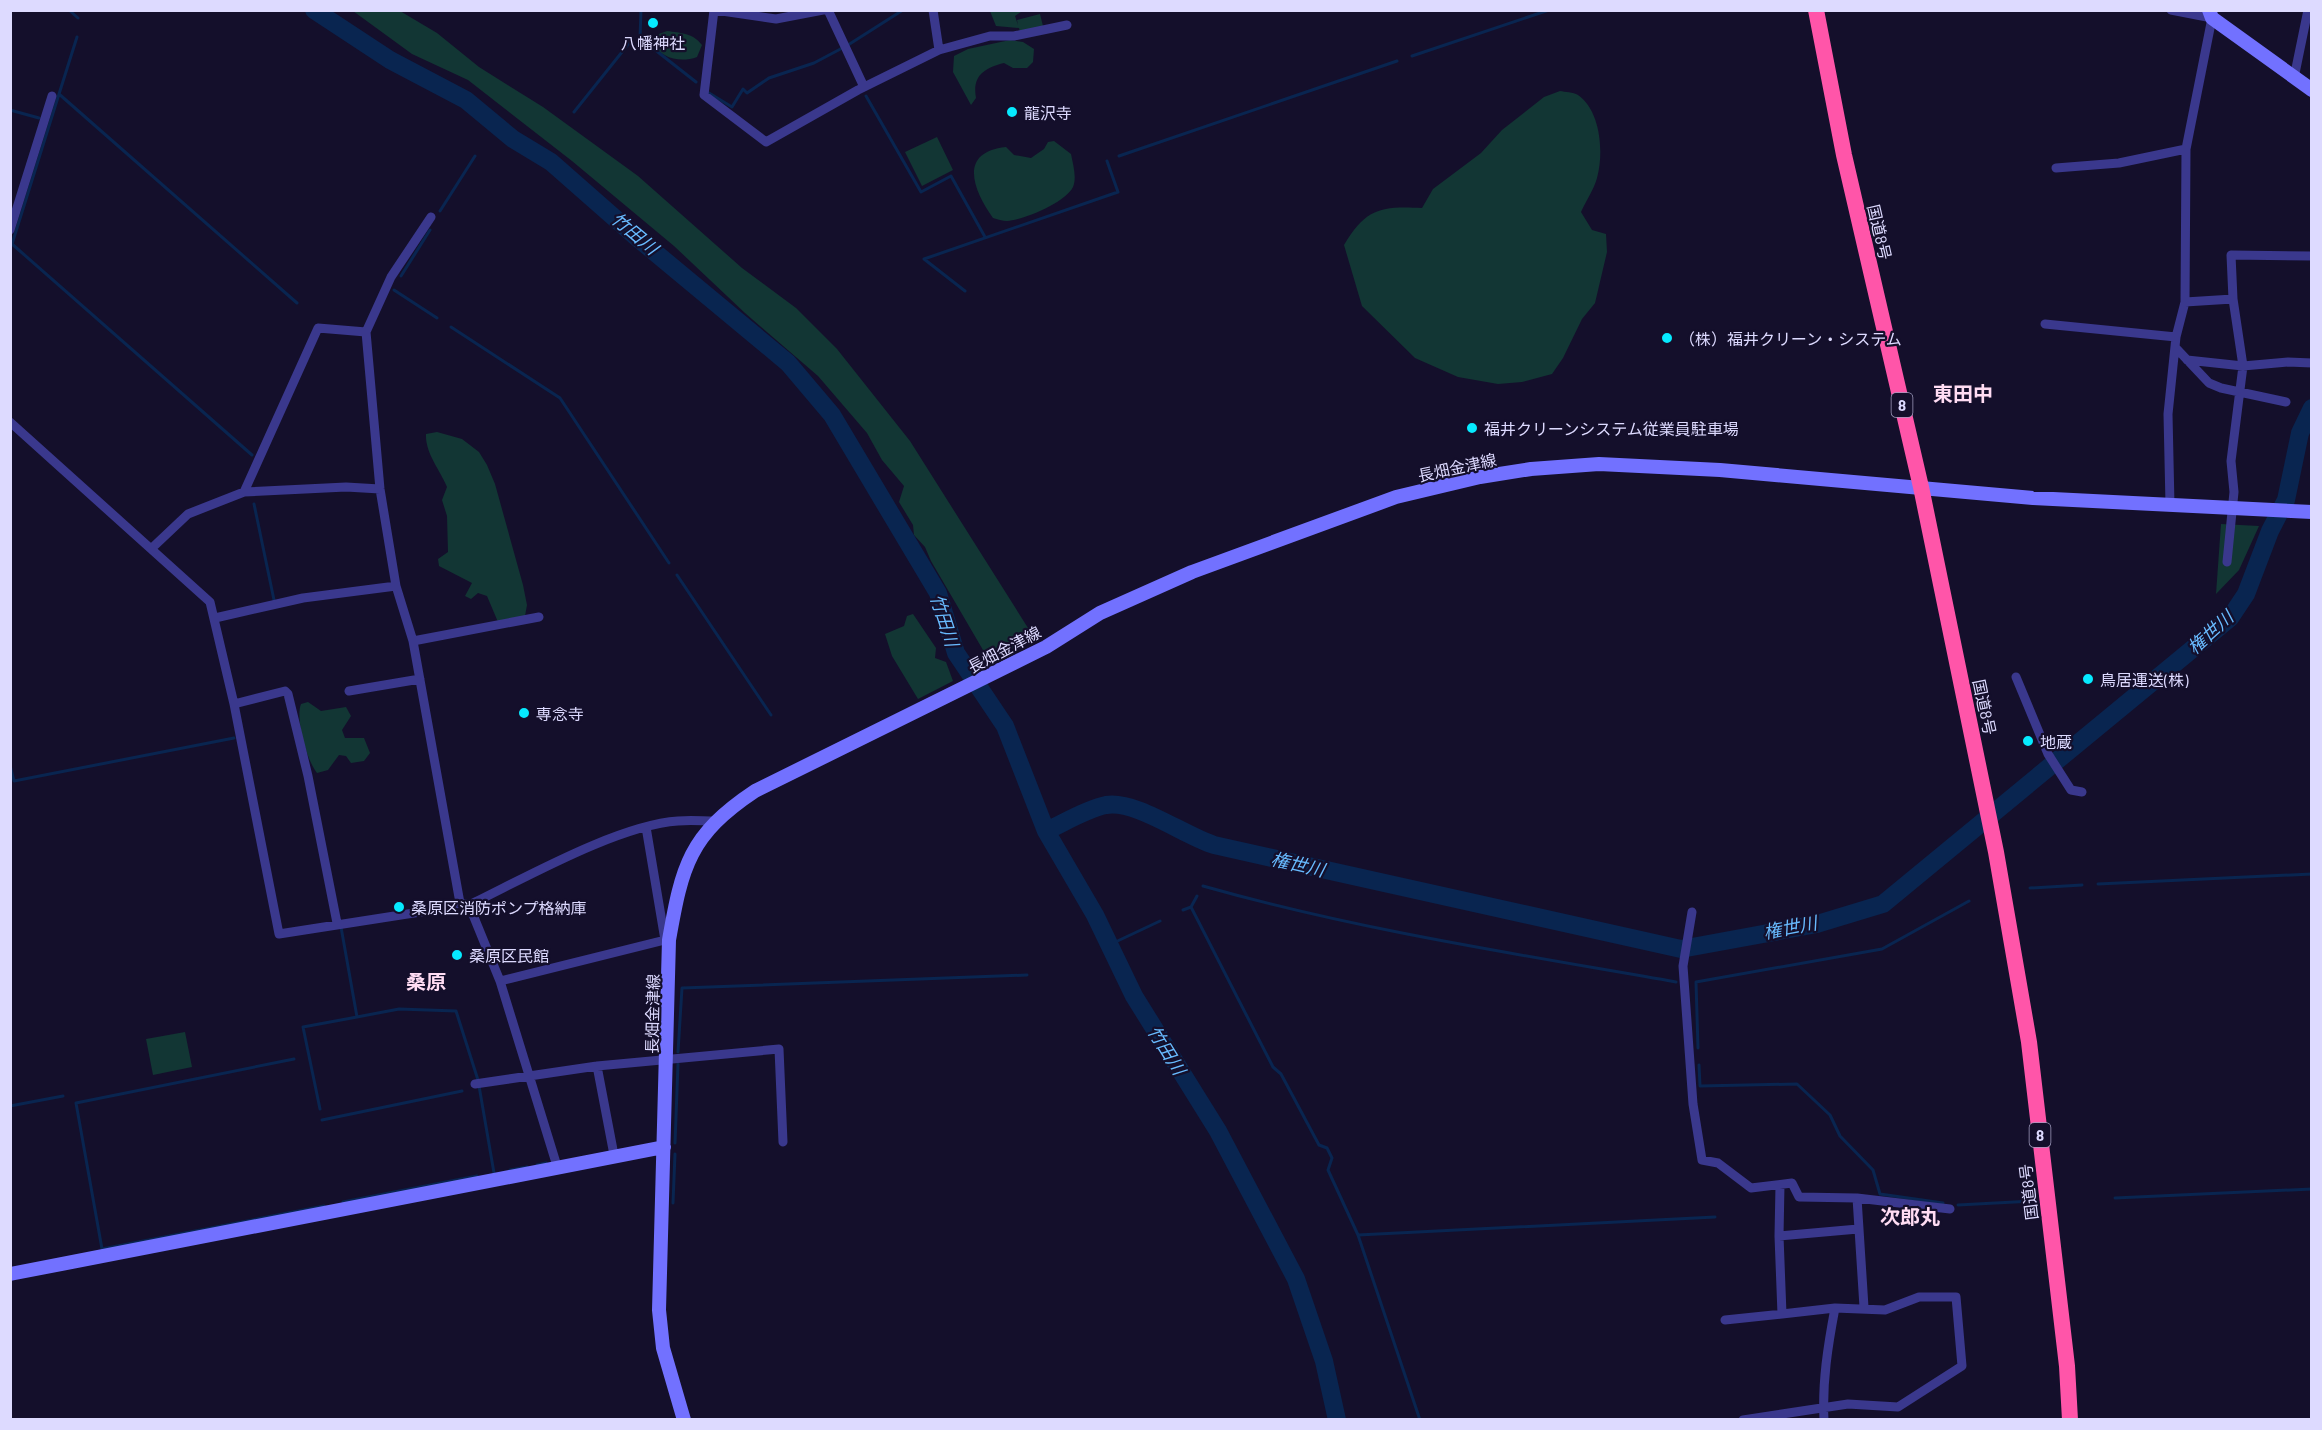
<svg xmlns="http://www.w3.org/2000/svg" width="2322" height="1430" font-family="Barlow,'Noto Sans JP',sans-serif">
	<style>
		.green { fill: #123634 }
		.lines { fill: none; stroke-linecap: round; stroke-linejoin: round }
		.stream { stroke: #092550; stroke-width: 3 }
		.river { stroke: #092550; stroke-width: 18 }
		.street { stroke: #3a388d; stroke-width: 9 }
		.secondary { stroke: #7271ff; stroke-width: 14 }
		.highway { stroke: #ff55a9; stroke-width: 16 }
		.poi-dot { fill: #06eaff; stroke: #140f2b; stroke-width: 2 }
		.labels { text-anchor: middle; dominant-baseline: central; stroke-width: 4.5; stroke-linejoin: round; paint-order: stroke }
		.shield { fill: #140f2b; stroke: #a19dbf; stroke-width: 1.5 }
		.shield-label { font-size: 15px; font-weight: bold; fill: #dddaff }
		.poi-label { font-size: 16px; fill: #dddaff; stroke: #140f2b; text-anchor: start }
		.street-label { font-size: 16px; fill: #dddaff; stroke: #140f2b }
		.water-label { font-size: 18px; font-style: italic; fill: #68bbff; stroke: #140f2b }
		.quarter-label { font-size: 20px; font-weight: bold; fill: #ffdcf3; stroke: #140f2b }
	</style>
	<rect width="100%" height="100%" fill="#140f2b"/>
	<path class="green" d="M353 11H400L437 33 479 67 543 107 638 176 742 268 796 308 837 349 910 441 1035 639 990 662 931 561 925 547 914 535 913 525 899 502 904 486 882 460 867 433 818 376 745 313 674 246 572 161 468 80 412 54Z
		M990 11H1033L1021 12 1015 16 1018 25 1017 20 1040 14 1043 26 1020 32 1019 28 996 26Z
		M667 31C681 33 693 33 702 45L697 57C681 63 660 59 653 42L656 35Z
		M1010 40 1023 42 1034 49 1033 62 1027 68H1013L1004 63C984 68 972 76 976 98L971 105 953 72 954 56 968 49Z
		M1560 91C1565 92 1573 92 1578 95 1601 111 1604 153 1597 178 1594 189 1586 201 1581 212L1592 230 1606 234 1607 252 1595 303 1582 319 1563 358 1552 374 1522 382 1498 384 1458 377 1415 358 1362 306 1344 245C1366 208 1381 206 1422 208L1433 189 1481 153 1502 130 1544 97Z
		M937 137 953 170 922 186 905 152Z
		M1054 141 1071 154C1073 165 1077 177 1073 187 1066 202 1024 220 1007 221 1003 221 997 219 993 218 973 190 958 152 1006 147L1014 155 1031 158 1044 149 1048 142Z
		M437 432 462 439 479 452 487 465 495 484 523 585 527 605 525 616 498 622 487 596 478 593 471 599 465 596 472 583 439 566 438 559 448 552 447 516 442 500 447 487C440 470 425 453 426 434Z
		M2221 524 2259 526 2239 570 2216 594Z
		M913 614 936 648 935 658 946 662 953 681 918 699 892 656 885 634 904 626 907 616Z
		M308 702 321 711 346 707 351 716 342 730 345 738H364L370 753 364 761 351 763 346 756 339 755 328 770 317 773C307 761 295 719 301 704Z
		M185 1032 192 1067 153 1075 146 1039Z"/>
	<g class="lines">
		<path class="stream" d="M69 10 78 18
			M641 10 640 38 696 82
			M77 37 59 94 297 303
			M1412 56 1549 10
			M709 93 732 107 743 89 747 93 769 78 814 63 848 45 903 10
			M59 94 12 244 252 455
			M866 96 921 192 951 176 985 237
			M10 110 39 118
			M574 112 630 42
			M1119 156 1397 61
			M440 211 475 156
			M401 276 430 230
			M394 290 437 318
			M965 291 924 259 1118 192 1107 161
			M451 327 560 398 669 563
			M254 504 274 600
			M677 575 771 715
			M10 765 14 781 234 738
			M2098 884 2312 874
			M1203 886C1358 930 1517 954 1676 982
			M2030 888 2082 885
			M1197 896 1191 907 1273 1067 1281 1074 1319 1145 1327 1148 1332 1158 1328 1170 1358 1235 1715 1217
			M1183 910 1191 907
			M341 927 357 1017 399 1009 456 1011 478 1080 494 1173
			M1109 945 1160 921
			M1698 1048 1696 982 1882 949 1969 901
			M678 1052 682 988 1027 975
			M294 1059 76 1103 102 1249 324 1206
			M1699 1065 1700 1086 1797 1084 1830 1115 1840 1136 1873 1170 1880 1194 1943 1203
			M10 1106 63 1096
			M320 1109 303 1027 357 1017
			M322 1120 462 1091
			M675 1143 678 1064
			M537 1165 546 1163
			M510 1170 527 1167
			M2115 1198 2312 1189
			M343 1202 477 1176
			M673 1203 675 1154
			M1958 1205 2033 1201
			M1358 1235 1420 1420"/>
		<path class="river" d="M314 10 390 60 466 100 513 139 551 162 634 235 788 363 832 415 938 593 956 653 1005 726 1046 831 1095 915 1134 996 1218 1131 1296 1279 1324 1361 1337 1420
			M1046 831C1064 823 1086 809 1106 805 1136 800 1183 835 1214 845L1681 949 1817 924 1883 904 2230 618 2246 594 2270 531 2286 500 2300 433 2312 408"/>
		<path class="street" d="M714 10 704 95 766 142 858 90 939 50 990 36H1014L1067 25
			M715 10 776 19 823 10
			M828 10 864 87
			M933 10 939 50
			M2294 78 2308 10
			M2056 168 2119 163 2186 149
			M431 217 391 277 366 332 380 489 396 586 413 641 460 903
			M10 230 52 96
			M2185 302 2233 299
			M2045 324 2176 337
			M2175 347 2209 383 2221 388 2286 402
			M2187 360 2243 366 2288 362 2312 363
			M10 422 210 602 234 704 279 934 433 910 460 903 469 905C525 878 618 825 678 821 690 820 703 821 715 821
			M244 492 346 487 380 489
			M2170 505 2168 414 2176 337 2185 302 2186 149 2212 18 2171 10
			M152 548 188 514 244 492 318 328 366 332
			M2227 562 2234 492 2231 461 2243 366 2233 299 2231 255 2312 256
			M215 618 303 598 396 586
			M413 641 539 617
			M2016 677 2048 754 2071 790 2082 792
			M349 691 420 679
			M234 704 285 691 288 694 308 776 337 923
			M646 827 665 940H669
			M469 905 500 981 557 1166
			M1692 912 1683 966 1693 1104 1702 1160 1718 1163 1751 1188 1792 1183 1799 1197 1857 1198 1864 1307
			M500 981 665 940
			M597 1066 614 1155
			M475 1084 597 1066 779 1049 783 1142
			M1857 1198 1950 1209
			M1779 1236 1858 1229
			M1782 1314 1835 1308
			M1725 1320 1782 1314 1779 1236 1780 1185
			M1743 1420 1848 1404 1898 1407 1962 1366 1956 1297H1919L1885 1310 1835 1308C1828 1345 1822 1382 1824 1420"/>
		<path class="secondary" d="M2209 10 2212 18 2312 90
			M10 1274 664 1147
			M684 1420 663 1348 659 1310 669 940C682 866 689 835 755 791L1046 647 1100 613 1192 572 1396 497 1480 477 1531 469 1599 464 1720 470 2033 498 2312 512"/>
		<path class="highway" d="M1816 10 1844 155 1921 487 1996 852 2029 1042 2067 1366 2070 1420"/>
	</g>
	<g class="poi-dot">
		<circle cx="653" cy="23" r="6"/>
		<circle cx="1012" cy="112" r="6"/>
		<circle cx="1667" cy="338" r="6"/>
		<circle cx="1472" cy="428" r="6"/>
		<circle cx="2088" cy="679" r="6"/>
		<circle cx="524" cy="713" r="6"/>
		<circle cx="2028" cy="741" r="6"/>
		<circle cx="399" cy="907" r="6"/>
		<circle cx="457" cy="955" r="6"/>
	</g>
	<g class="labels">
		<g class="shield">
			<rect x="1891.5" y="393" width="21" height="24" rx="4.5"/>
			<rect x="2029.5" y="1123" width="21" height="24" rx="4.5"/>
		</g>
		<g class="shield-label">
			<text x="1902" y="405">8</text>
			<text x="2040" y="1135">8</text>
		</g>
		<g class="poi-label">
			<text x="653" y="42" text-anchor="middle">八幡神社</text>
			<text x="1024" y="112">龍沢寺</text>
			<text x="1679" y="338">（株）福井クリーン・システム</text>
			<text x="1484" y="428">福井クリーンシステム従業員駐車場</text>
			<text x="2100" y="679">鳥居運送(株)</text>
			<text x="536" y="713">専念寺</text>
			<text x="2040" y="741">地蔵</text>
			<text x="411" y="907">桑原区消防ポンプ格納庫</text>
			<text x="469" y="955">桑原区民館</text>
		</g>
		<g class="street-label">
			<text transform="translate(1880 232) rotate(77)">国道8号</text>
			<text transform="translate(1457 467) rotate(-12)">長畑金津線</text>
			<text transform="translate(1004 649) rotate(-28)">長畑金津線</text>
			<text transform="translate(1985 707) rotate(78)">国道8号</text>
			<text transform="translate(652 1014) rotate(-89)">長畑金津線</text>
			<text transform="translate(2028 1192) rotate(-97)">国道8号</text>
		</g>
		<g class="water-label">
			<text transform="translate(635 233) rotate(40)">竹田川</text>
			<text transform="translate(945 620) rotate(72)">竹田川</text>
			<text transform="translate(2210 632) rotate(-42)">権世川</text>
			<text transform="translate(1298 864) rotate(13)">権世川</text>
			<text transform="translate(1790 927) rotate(-11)">権世川</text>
			<text transform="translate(1167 1050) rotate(58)">竹田川</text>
		</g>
		<g class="quarter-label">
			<text x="1963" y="393">東田中</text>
			<text x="426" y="981">桑原</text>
			<text x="1910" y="1216">次郎丸</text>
		</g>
	</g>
	<rect width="2322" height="1430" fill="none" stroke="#dddaff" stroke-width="24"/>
</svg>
